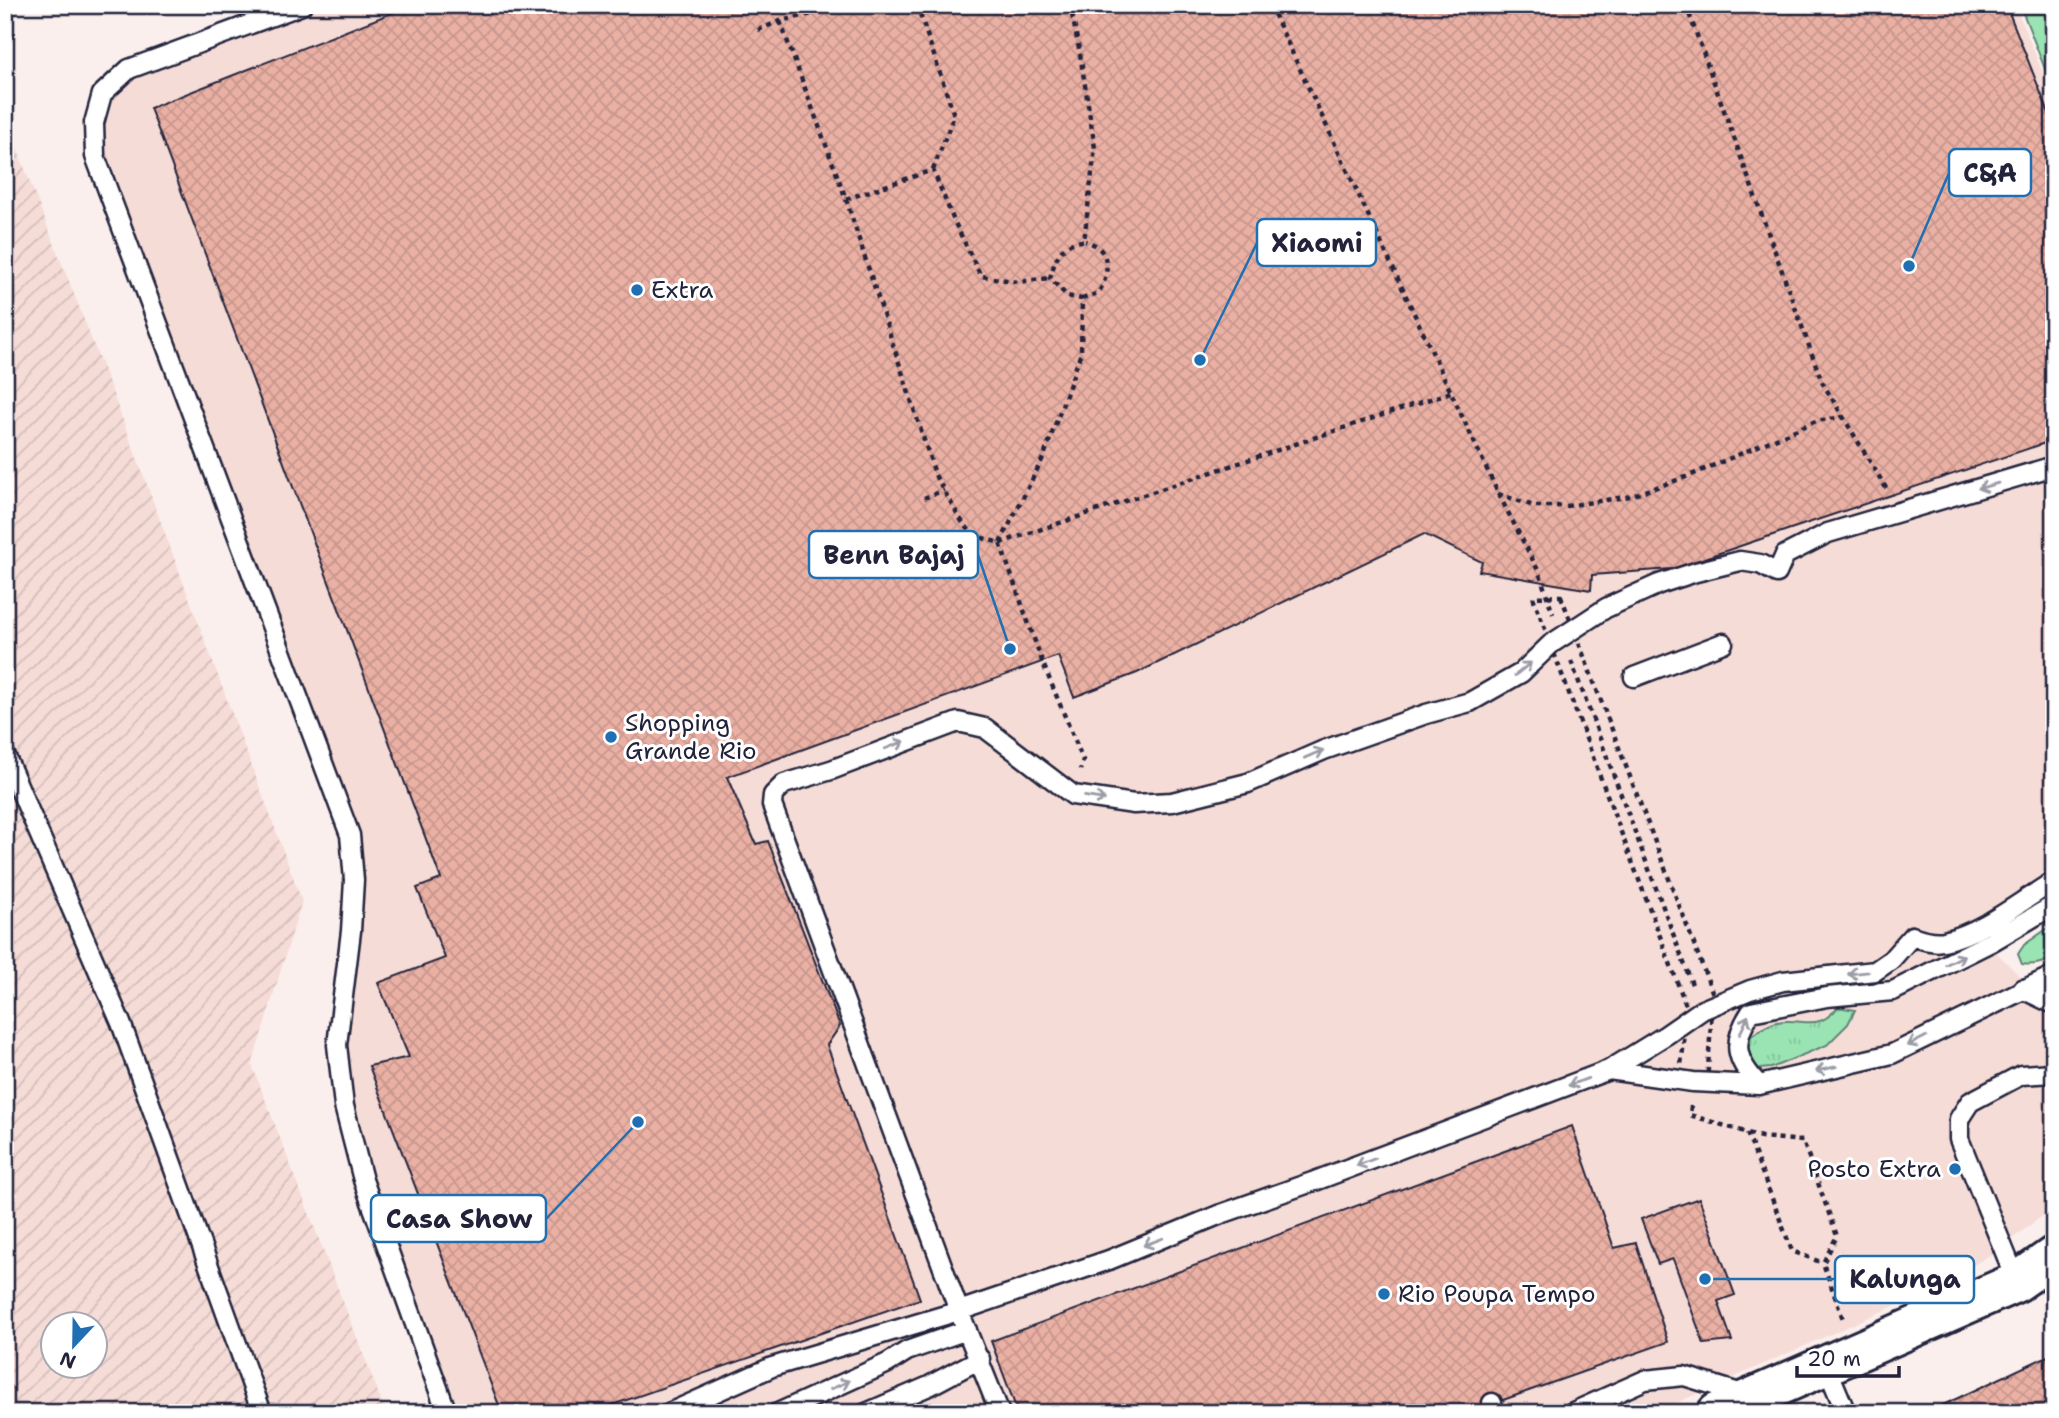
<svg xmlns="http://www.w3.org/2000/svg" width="2059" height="1418" font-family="'Shantell Sans',sans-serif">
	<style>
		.built { fill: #f6dcd7 }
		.industrial { fill: url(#industrial-furrows); fill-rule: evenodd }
		.grass { fill: url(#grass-tufts); stroke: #5e8377; stroke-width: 2 }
		.park { fill: #9ae4b3; stroke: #5e8377; stroke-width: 2 }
		.building { fill: url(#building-cross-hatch); stroke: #22223b; stroke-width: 2 }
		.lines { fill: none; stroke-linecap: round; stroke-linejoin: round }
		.service-casing { stroke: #22223b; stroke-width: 23 }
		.secondary-casing { stroke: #22223b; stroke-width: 44 }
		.path { stroke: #22223b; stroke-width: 4.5; stroke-dasharray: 5 5; stroke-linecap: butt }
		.service { stroke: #fff; stroke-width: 18 }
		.secondary { stroke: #fff; stroke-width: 38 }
		.oneway { stroke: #9c9ca7 }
		.poi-dot { fill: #1f6fb2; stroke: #fff; stroke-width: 2.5 }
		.labels { text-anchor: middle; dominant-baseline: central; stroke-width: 6; stroke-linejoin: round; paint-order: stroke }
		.poi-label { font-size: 24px; fill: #22223b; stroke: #fff; text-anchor: start }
		.leader { fill: none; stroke: #1f6fb2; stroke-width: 2.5 }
		.callout-dot { fill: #1f6fb2; stroke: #fff; stroke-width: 2.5 }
		.callout { fill: #fff; stroke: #1f6fb2; stroke-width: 2.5 }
		.callout-label { font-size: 26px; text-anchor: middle; font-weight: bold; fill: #22223b }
	</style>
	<defs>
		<pattern id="industrial-furrows" width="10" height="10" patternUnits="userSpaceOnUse" patternTransform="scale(1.75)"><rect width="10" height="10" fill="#f6dcd7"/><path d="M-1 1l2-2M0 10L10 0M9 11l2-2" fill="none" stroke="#d3bcb9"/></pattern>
		<pattern id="grass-tufts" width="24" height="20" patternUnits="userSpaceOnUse" patternTransform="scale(1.75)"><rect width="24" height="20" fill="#9ae4b3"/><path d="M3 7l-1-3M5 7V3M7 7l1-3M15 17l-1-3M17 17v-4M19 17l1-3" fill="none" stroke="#84c39b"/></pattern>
		<pattern id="building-cross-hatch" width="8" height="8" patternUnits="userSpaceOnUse" patternTransform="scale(1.75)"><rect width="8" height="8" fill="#eab0a4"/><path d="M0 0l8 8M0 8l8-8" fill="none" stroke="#c8978e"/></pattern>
	</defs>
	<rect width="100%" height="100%" fill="#fbefed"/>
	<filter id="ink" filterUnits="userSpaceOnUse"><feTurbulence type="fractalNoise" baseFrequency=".0143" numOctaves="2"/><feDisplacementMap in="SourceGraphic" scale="14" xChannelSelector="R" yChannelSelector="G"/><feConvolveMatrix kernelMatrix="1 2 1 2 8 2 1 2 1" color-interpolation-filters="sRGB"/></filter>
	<g filter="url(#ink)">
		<path class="built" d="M326 5H2015L2054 100V916L1995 951 2054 1010V1199L2045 1214 1995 1252 1939 1286 1654 1413H455L370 1181 344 1055 356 835 100 148 103 107 141 71Z"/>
		<path class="industrial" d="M5 118 112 391 302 901 252 1065 386 1413H5ZM52 1324H94V1366H52Z"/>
		<path class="grass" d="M1838 1007 1855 1010 1848 1024 1827 1045 1771 1068 1759 1069 1749 1064 1745 1047 1748 1038C1757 1032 1767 1024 1777 1022 1803 1017 1817 1033 1838 1007Z"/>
		<path class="park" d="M2020 5H2054V92Z
			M2054 924V957C2043 963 2034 966 2022 964L2018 954 2024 945Z"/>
		<path class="building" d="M412 5H2006L2054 126V440L1672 569 1592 575 1591 590 1479 571 1482 562 1424 534 1137 673 1074 697 1058 656 727 777 756 844 768 841 840 1026 827 1045 920 1299 589 1413H502L369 1066 409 1057 378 983 445 958 417 888 441 879 150 108Z
			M1572 1126 1614 1248 1636 1243 1668 1342 1466 1413H1018L991 1341Z
			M1699 1198 1735 1295 1718 1301 1732 1341 1704 1344 1673 1259 1658 1264 1641 1219Z
			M2054 1353V1413H1926Z"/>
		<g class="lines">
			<defs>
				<path id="service" d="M302 5 129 69 102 94 94 123 95 156 350 835 354 880 351 931 337 1045 344 1106 363 1180 447 1413
					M1634 677 1723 643
					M5 755 121 1023 262 1413
					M2022 989 2054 1004
					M1609 1070 1666 1035 1702 1010 1750 990 1783 981 1875 971 1891 960 1912 936C1923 940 1933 943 1944 941 1982 933 2021 901 2054 881
					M1759 1085C1735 1060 1731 1042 1751 1012L1827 997 1893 991 1991 942 2054 905
					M2017 1282 1959 1139V1119L1970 1102 2021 1075 2054 1073
					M1826 1365 1846 1413
					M1492 1403 1495 1413
					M669 1413 772 1367 959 1311 1109 1260 1221 1214 1315 1181 1609 1070 1693 1082 1759 1085 1892 1054 2054 975
					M778 1413 888 1363 907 1351 967 1330
					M866 1413 929 1386 980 1359
					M1000 1413 959 1311 772 805 773 795 784 784 831 770 958 722 985 728 1073 795 1134 804 1172 802 1248 783 1324 750 1426 714 1470 702 1521 673 1551 644 1606 608 1659 584 1696 572 1740 561 1760 564 1777 573 1785 555 1828 533 2054 466
					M1571 1413 1645 1380 1684 1376 1746 1395"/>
				<path id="secondary" d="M1717 1413 2017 1282 2054 1256"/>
			</defs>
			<use href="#service" class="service-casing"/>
			<use href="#secondary" class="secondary-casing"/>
			<path class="path" d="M917 5 954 115 933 170
				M1270 5 1498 493 1539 572 1553 614
				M1686 5 1822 382 1886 488
				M780 21 846 199 936 477 961 520 973 535 1000 543 1042 661 1083 760 1080 770
				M758 30 780 21 853 5
				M846 199 933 170 954 221 981 276 1018 282 1050 278
				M1082 299 1098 293C1111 275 1111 247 1085 241
				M1498 494 1534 506H1567L1631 496 1689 476 1816 421 1843 417
				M924 498 944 490
				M1000 543 1044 456 1081 353 1082 299 1067 296 1050 278C1056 257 1061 242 1084 241L1095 148 1080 54 1070 5
				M1000 543 1451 392
				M1561 596 1713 994 1707 1083 1679 1080 1688 1011 1533 597Z
				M1571 661 1693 987
				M1691 1106 1690 1115 1761 1137 1803 1141 1837 1236 1823 1263 1843 1319
				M1747 1133 1792 1251 1823 1263"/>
			<use href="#service" class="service"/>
			<use href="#secondary" class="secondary"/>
		</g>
		<defs><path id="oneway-shaft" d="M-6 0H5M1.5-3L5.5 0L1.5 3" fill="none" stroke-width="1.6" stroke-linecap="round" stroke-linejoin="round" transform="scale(1.75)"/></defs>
		<g class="oneway">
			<use href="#oneway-shaft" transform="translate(1988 486) rotate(164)"/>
			<use href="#oneway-shaft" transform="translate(1523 669) rotate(-39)"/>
			<use href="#oneway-shaft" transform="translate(895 745) rotate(-21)"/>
			<use href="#oneway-shaft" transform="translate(1314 754) rotate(-23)"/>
			<use href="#oneway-shaft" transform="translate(1095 798) rotate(9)"/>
			<use href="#oneway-shaft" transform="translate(1955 960) rotate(-27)"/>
			<use href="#oneway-shaft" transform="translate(1858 973) rotate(174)"/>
			<use href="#oneway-shaft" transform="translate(1744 1025) rotate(-65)"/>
			<use href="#oneway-shaft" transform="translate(1917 1041) rotate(153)"/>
			<use href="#oneway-shaft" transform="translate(1826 1069) rotate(167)"/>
			<use href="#oneway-shaft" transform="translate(1578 1082) rotate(160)"/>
			<use href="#oneway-shaft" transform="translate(1366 1162) rotate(159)"/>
			<use href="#oneway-shaft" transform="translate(1153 1242) rotate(159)"/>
			<use href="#oneway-shaft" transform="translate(840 1385) rotate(-24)"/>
		</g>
	</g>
	<g class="poi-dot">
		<circle cx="637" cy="290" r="7"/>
		<circle cx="611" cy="737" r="7"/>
		<circle cx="1955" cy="1169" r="7"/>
		<circle cx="1384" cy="1294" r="7"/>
	</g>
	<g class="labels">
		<g class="poi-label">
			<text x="651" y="290">Extra</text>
			<text x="625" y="723">Shopping<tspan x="625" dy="28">Grande Rio</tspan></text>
			<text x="1941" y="1169" text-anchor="end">Posto Extra</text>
			<text x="1398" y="1294">Rio Poupa Tempo</text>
		</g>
	</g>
	<path class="leader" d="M1909 266L1949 173M1200 360L1257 243M1010 649L978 555M638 1122L546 1219M1705 1279L1835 1279"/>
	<g class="callout-dot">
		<circle cx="1909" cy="266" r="7"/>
		<circle cx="1200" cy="360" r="7"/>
		<circle cx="1010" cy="649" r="7"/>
		<circle cx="638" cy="1122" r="7"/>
		<circle cx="1705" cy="1279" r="7"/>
	</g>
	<g class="callout">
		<rect x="1949" y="149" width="82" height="47" rx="7"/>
		<rect x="1257" y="219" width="119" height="47" rx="7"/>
		<rect x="809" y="531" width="169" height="47" rx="7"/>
		<rect x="371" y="1195" width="175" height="47" rx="7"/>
		<rect x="1835" y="1256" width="139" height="47" rx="7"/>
	</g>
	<g class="callout-label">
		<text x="1990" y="182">C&amp;A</text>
		<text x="1317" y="252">Xiaomi</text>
		<text x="894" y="564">Benn Bajaj</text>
		<text x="459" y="1228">Casa Show</text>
		<text x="1905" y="1288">Kalunga</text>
	</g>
	<rect width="2059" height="1418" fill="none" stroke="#fff" stroke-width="28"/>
	<rect x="14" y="14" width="2031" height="1390" fill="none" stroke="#22223b" stroke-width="2.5" filter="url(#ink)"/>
	<g transform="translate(74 1345) rotate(202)"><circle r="33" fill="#ffffff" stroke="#a7a7b1" stroke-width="2"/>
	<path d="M0-5L12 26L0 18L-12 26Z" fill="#1f6fb2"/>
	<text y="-10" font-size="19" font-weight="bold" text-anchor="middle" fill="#22223b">N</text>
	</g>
	<path d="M1797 1366v10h102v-10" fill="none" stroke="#22223b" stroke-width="3.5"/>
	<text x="1807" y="1366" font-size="21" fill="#22223b" stroke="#ffffff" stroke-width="5" paint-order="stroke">20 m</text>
</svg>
